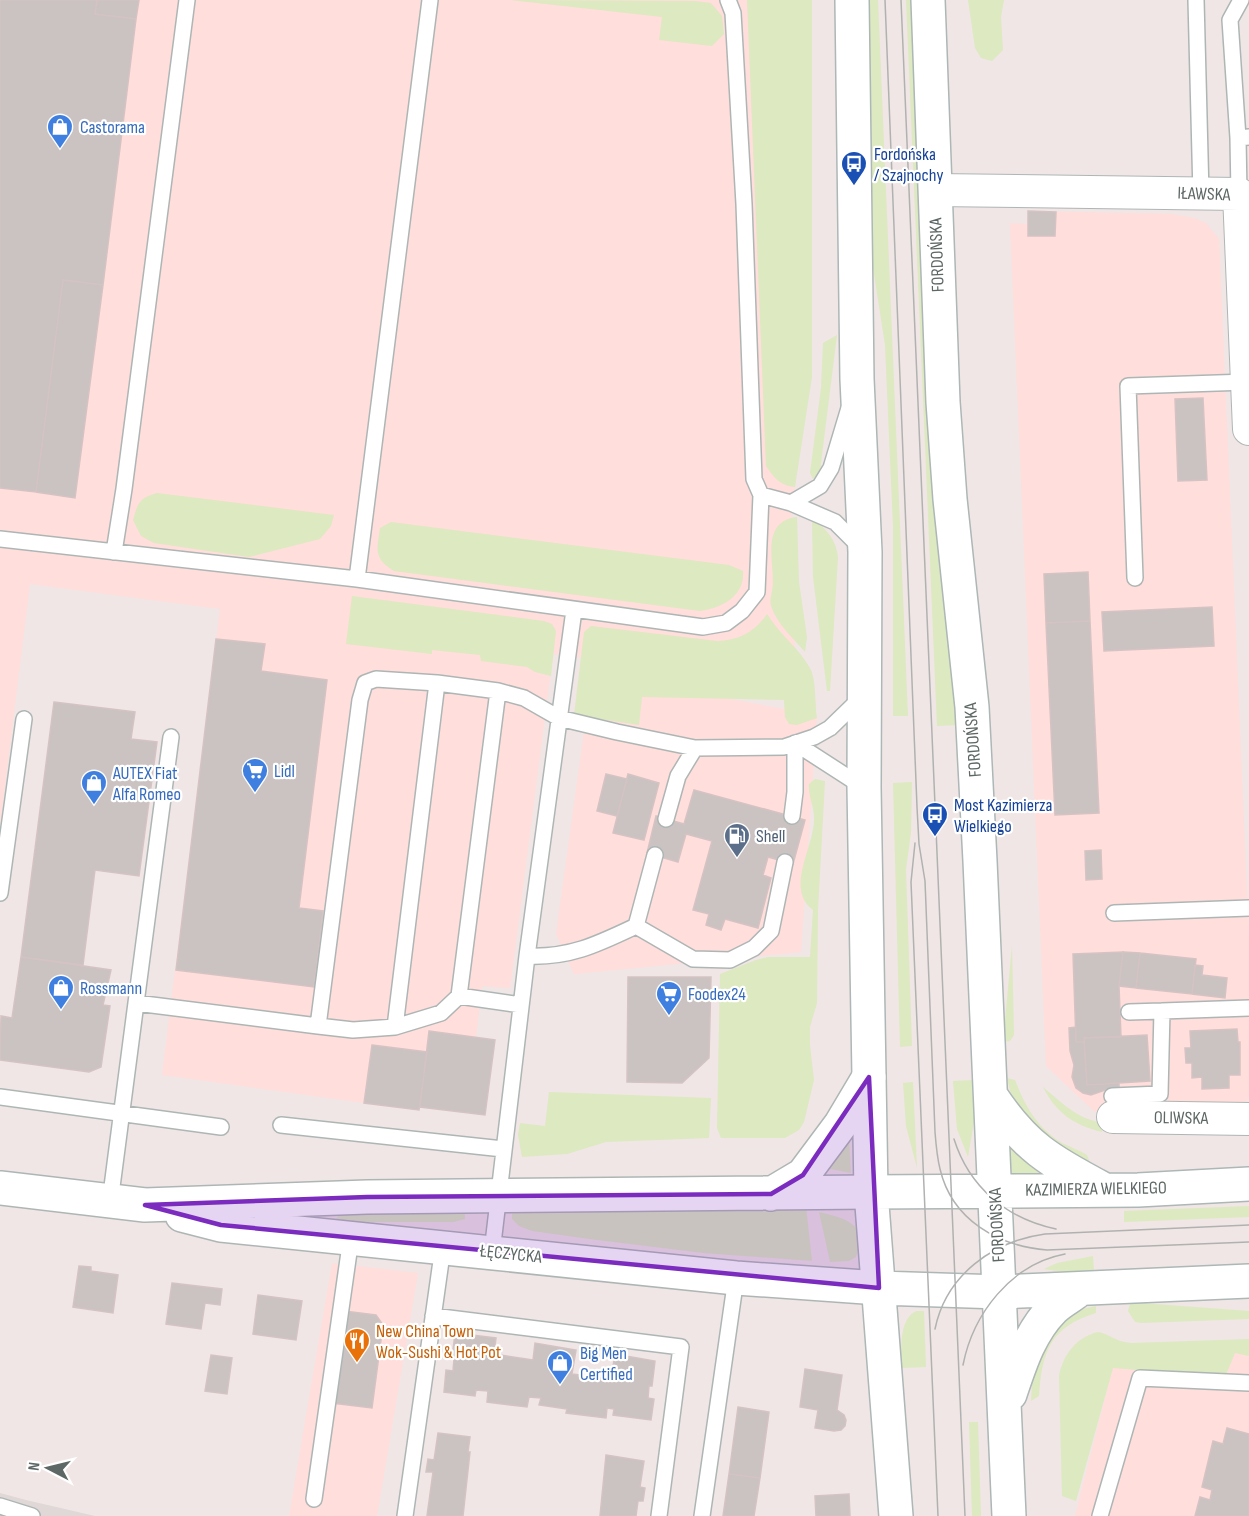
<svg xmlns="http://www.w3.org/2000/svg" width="1249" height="1516" font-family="'Sofia Sans Condensed',sans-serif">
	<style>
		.commercial { fill: #ffdedb }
		.industrial { fill: #dfd8d7 }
		.green { fill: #dde9c0 }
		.building { fill: #cbc2c2; stroke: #d5c3c3; stroke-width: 1.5 }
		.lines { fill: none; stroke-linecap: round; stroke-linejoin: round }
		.service-casing { stroke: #aeb6b5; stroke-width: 18 }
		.minor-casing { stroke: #aeb6b5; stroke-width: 34 }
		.tertiary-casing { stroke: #aeb6b5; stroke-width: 36 }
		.secondary-casing { stroke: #adb7b6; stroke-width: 36 }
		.service { stroke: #fff; stroke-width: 15 }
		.minor { stroke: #fff; stroke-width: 32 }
		.tertiary { stroke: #fff; stroke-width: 33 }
		.secondary { stroke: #fff; stroke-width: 33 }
		.tram { stroke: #b0b2b1; stroke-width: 1.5 }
		.marked { fill: #7b2cbf; fill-opacity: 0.2; stroke: #7b2cbf; stroke-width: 4.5; stroke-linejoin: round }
		.labels { text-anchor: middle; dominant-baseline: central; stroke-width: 4.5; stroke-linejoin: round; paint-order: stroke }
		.shop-label { font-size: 18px; fill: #366cbe; stroke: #fff; text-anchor: start }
		.transit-label { font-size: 18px; fill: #164399; stroke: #fff; text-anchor: start }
		.street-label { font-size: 18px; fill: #5d6765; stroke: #fff }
		.service-label { font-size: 18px; fill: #4e5e75; stroke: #fff; text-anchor: start }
		.food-label { font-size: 18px; fill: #c56008; stroke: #fff; text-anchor: start }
	</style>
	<rect width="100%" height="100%" fill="#f0e6e5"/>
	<path class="commercial" d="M0 0H794L795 487 791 503 796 687 553 654 510 988 482 986 476 1037 430 1031 427 1052 372 1045 364 1103 162 1075 220 609 30 584 0 826Z
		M1028 211 1172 214 1194 218 1206 223 1219 239 1249 940V1098L1243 1105 1095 1112 1046 1066 1010 223 1027 224Z
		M592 674 817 715 801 952 574 974 556 934Z
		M332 1263 418 1273 377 1516H289Z
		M1235 1352 1249 1356V1516H1075L1113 1367 1223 1382Z"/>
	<path class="industrial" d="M0 1493 26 1500 95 1516H0Z"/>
	<path class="green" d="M510 0 695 1 711 3 722 16 724 34 712 46 659 40 662 17Z
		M747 0H812V377L795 487C781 486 774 478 766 466Z
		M869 0H878L908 716H893V527L885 345 868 235Z
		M906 0H911L932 487 957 725 937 726Z
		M968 0H1004L1001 17 1003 50 992 61 981 58 975 48Z
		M837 335 820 471 813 479 810 473 821 388 823 343Z
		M157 493 334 515 331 526 320 539 249 557 154 543 141 536 133 520C138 503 139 498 157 493Z
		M797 517 799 582 807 637 805 652C793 638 777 624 771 606 769 600 773 590 773 583 773 558 762 521 797 517Z
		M812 520C827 528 836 540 838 557L830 691H827L813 577Z
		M391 522 729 565 743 571C745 596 722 608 700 611L394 571C373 558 377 550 380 528Z
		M352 596 544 621 552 624 556 631 551 676 535 672 527 667 481 661 480 655 432 650V654L346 644Z
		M767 614C780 635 800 649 811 670 816 681 815 705 817 718L797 725 789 724 785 717 784 700 642 697 639 725 574 715 584 632 591 626 717 641C739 640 755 632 767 614Z
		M815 779 825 781 818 910 817 1003 810 1027V1045L814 1080 804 1122 799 1130 785 1138H721L717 1128 720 974 756 960 768 957H810L813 910C785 889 813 849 814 821 815 808 808 797 809 784Z
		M912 782 911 832 906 870 912 1046 900 1047 893 783Z
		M1012 946 1014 1035 1010 1041 1003 1042Z
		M1007 1078 1015 1080C1025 1106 1037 1128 1062 1143 1070 1147 1079 1150 1087 1155L1090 1163 1069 1157 1054 1148 1012 1099Z
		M974 1080 976 1110 968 1157 957 1129 953 1081Z
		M913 1082 917 1168 906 1126 903 1083Z
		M1043 1087C1060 1101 1078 1120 1101 1122L1102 1132C1074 1125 1056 1113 1043 1087Z
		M549 1092 711 1098 709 1138 606 1142 567 1154 522 1157 518 1135 520 1123 545 1126Z
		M849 1138 851 1173 825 1168Z
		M1010 1142 1062 1179 1012 1182Z
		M806 1206 812 1261 703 1253 589 1239 532 1231 519 1226 512 1219V1214L516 1211Z
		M1249 1206V1217L1124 1222V1211Z
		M456 1212H463L465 1215V1219L454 1222H345L336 1219 339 1215Z
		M819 1212C846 1219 868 1222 856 1257L849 1261 830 1262Z
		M1093 1256 1094 1271H1057L1044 1269 1057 1263Z
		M1141 1303 1249 1311V1319L1141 1323 1135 1322 1128 1311 1130 1304Z
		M1096 1306V1313C1050 1327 1042 1352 1039 1396L1031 1401 1033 1368 1057 1323 1078 1310Z
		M916 1311H924L926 1367 901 1368C902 1350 898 1320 916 1311Z
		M1098 1332C1112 1335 1115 1342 1132 1343L1249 1339V1356L1235 1353 1225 1377 1113 1368 1076 1501 1062 1496 1059 1376C1063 1354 1077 1337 1098 1332Z
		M969 1422H978L981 1516H972Z"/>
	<path class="building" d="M0 0H97L95 14 136 19 103 285 63 280 36 492 0 488Z
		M97 0H139L136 19 95 14Z
		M1028 211 1056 212 1055 236H1028Z
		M63 280 103 285 75 498 36 492Z
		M1203 398 1207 480 1178 481 1175 399Z
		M1088 572 1090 621 1046 623 1044 574Z
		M1212 607 1214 646 1104 651 1102 612Z
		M1090 621 1099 813 1055 815 1046 623Z
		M216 639 265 644 261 671 327 680 299 908 323 911 314 987 176 970Z
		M54 702 135 712 131 739 157 742 139 876 95 870 83 965 21 957Z
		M606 774 627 779 617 816 597 811Z
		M628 774 659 783 644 840 613 833Z
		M694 790 805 820 793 864 768 857 763 875 771 878 758 928 725 919 721 930 706 925 709 914 693 910 712 841 686 834 678 862 647 853 656 816 684 824Z
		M1101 850 1102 879 1086 880 1085 851Z
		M1123 952 1140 953 1136 988 1119 986Z
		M1123 952 1119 986 1121 1037 1084 1038V1042H1076L1073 954Z
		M1140 953 1196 959 1192 994 1136 988Z
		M21 957 111 970 103 1005 110 1006 101 1067 89 1072 0 1060 1 1016 12 1018Z
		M1195 965 1203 966 1202 975 1227 978 1225 998 1192 994Z
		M628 977H711L709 1058 682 1083 627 1082Z
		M1076 1027V1042H1084L1087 1085 1119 1083V1089H1108L1091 1095 1083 1093 1076 1088 1072 1077 1074 1065 1070 1051 1069 1028Z
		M1237 1029 1238 1042H1240V1075H1229V1088L1202 1089V1077L1192 1078V1063H1186L1185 1048H1191L1190 1031Z
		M429 1031 495 1040 485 1115 420 1107Z
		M1147 1035 1150 1081 1087 1085 1084 1038Z
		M372 1045 427 1052 419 1110 364 1103Z
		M79 1266 91 1267V1271L118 1275 113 1313 73 1307Z
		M172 1283 222 1289 220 1305 205 1303 201 1329 166 1324Z
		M258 1295 302 1301 296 1340 253 1334Z
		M344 1311 376 1315 383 1325 372 1408 332 1403Z
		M455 1333 496 1338 494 1354 533 1360 535 1343 576 1350 572 1374 611 1379 615 1354 655 1361 652 1386H649L648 1398 654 1399 651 1420 613 1415 614 1409 607 1408 606 1418 566 1413 567 1409 539 1405 541 1398 529 1397 527 1407 487 1402 488 1391 476 1390 475 1396 444 1392 446 1370 453 1371 454 1359H452Z
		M211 1355 232 1358 227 1394 205 1391Z
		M805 1369 842 1375 837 1410 844 1415 846 1420 845 1426 841 1430 834 1431 815 1428 818 1410 800 1407Z
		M738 1407 769 1412 760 1478 729 1474Z
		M1227 1428 1249 1434V1516H1195L1200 1497 1210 1500 1212 1490 1202 1487 1213 1441 1223 1444Z
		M438 1433 470 1437 468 1452H470L463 1516H427L433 1472H426L428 1459 434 1460Z
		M606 1455 644 1461 640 1487 645 1488 643 1501H638L636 1516H600Z
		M729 1474 760 1478 754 1516H723Z
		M849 1494 850 1516H816L815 1496Z"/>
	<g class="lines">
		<defs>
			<path id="service" d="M1196 0 1201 194
				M1238 138 1230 20 1241 0
				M1239 194 1238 138 1249 137
				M761 495 791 503 835 522 862 549
				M791 503 820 486 831 468 849 408
				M0 539 357 579 703 627 726 623 742 611 757 592 761 495 754 479 744 204 733 13 728 0
				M114 552 124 489 187 0
				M1135 578 1128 386 1247 382
				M357 579 430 0
				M437 683 498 691 524 698 559 718 617 732 695 748 784 747 814 737 830 728 863 696
				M795 743 863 787
				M792 816 795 792V743
				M666 819 678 776 695 748
				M0 893 24 719
				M1114 913 1249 908
				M636 926 693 959 730 960 754 948 771 931 785 862
				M527 956C570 958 598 944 636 926L655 855
				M459 996 521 1005
				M136 1003 171 737
				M1129 1012 1162 1011
				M318 1026 353 1030 395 1027 441 1013 459 996 498 691
				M1112 1096 1160 1094 1162 1011 1249 1008
				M0 1097 221 1127
				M281 1125 503 1149
				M110 1202 136 1003 318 1026 360 700 365 683 376 679 437 683 395 1027
				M492 1252 527 956 574 610
				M433 1316 681 1347 659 1516
				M314 1499 351 1238
				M0 1506 32 1516
				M405 1516 443 1247
				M702 1516 736 1278
				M1100 1516 1140 1378 1249 1383"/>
			<path id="minor" d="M935 190 1239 194 1249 429
				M1113 1117 1249 1119"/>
			<path id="tertiary" d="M0 1188 145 1205 367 1197 871 1192
				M771 1194 803 1175 841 1124 869 1077
				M182 1215 221 1225 736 1278 879 1288"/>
			<path id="secondary" d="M852 0 857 379 865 552 864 787 871 1192 896 1516
				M928 0 943 402 950 499 972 707 980 861 1009 1516
				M991 1096C1025 1147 1050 1161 1103 1189
				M871 1192 1138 1190 1249 1184
				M879 1288 1000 1292 1249 1281
				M1010 1394C1020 1364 1030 1332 1053 1309 1061 1301 1072 1296 1080 1289"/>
		</defs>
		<use href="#service" class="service-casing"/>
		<use href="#minor" class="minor-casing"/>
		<use href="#tertiary" class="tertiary-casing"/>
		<use href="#secondary" class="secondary-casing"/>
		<use href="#service" class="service"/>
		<use href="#minor" class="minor"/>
		<use href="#tertiary" class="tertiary"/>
		<use href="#secondary" class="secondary"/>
		<path class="tram" d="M885 0 917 807 919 844 925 881 935 1132C936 1145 937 1157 940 1169 952 1220 998 1246 1047 1250L1249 1242
			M901 0 965 1516
			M915 843 911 882 938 1516
			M954 1139C969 1187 1007 1219 1056 1229
			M935 1329C946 1275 993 1241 1045 1234L1249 1225
			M963 1365C973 1314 1011 1264 1065 1254"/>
	</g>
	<path class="marked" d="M869 1077 879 1288 221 1225 145 1205 367 1197 771 1194 803 1175Z"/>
	<defs>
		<symbol id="shop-pin" viewBox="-11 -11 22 30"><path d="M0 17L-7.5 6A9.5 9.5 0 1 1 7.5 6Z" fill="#3f7fe0" stroke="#fff"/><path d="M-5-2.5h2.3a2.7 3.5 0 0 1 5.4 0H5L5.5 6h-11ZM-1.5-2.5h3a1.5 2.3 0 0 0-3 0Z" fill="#fff"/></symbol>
		<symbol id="bus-pin" viewBox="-11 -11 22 30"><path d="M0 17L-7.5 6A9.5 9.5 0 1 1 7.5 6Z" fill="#1a4fb4" stroke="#fff"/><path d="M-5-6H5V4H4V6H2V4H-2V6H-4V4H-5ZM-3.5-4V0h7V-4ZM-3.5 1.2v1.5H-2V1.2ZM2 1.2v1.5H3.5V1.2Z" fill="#fff"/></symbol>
		<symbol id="supermarket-pin" viewBox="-11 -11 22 30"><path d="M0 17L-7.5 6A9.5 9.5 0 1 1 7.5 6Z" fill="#3f7fe0" stroke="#fff"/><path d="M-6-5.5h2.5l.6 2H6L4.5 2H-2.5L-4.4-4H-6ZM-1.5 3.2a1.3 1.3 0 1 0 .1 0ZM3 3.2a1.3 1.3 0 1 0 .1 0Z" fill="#fff"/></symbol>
		<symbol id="fuel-pin" viewBox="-11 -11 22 30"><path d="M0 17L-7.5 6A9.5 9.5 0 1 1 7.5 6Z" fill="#5c6f8a" stroke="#fff"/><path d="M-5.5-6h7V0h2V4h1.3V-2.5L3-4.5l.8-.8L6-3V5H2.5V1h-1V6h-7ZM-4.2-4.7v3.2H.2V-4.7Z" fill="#fff"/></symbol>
		<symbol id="restaurant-pin" viewBox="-11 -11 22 30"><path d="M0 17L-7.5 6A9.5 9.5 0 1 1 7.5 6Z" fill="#e8710a" stroke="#fff"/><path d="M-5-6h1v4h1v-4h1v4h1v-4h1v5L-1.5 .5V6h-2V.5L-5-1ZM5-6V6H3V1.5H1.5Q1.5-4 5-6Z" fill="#fff"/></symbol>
	</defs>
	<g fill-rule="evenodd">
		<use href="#shop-pin" x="45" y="112" width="30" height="40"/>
		<use href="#bus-pin" x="839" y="149" width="30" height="40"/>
		<use href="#supermarket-pin" x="240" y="756" width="30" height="40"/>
		<use href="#shop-pin" x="79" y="768" width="30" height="40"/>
		<use href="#bus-pin" x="920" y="800" width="30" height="40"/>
		<use href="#fuel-pin" x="722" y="821" width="30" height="40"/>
		<use href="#shop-pin" x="46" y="973" width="30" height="40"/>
		<use href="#supermarket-pin" x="654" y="979" width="30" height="40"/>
		<use href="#restaurant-pin" x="342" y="1326" width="30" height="40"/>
		<use href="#shop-pin" x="545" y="1348" width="30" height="40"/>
	</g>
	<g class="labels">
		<g class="shop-label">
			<text x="80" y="127">Castorama</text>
			<text x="274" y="771">Lidl</text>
			<text x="113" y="773">AUTEX Fiat<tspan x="113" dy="21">Alfa Romeo</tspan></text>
			<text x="80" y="988">Rossmann</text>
			<text x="688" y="994">Foodex24</text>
			<text x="580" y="1353">Big Men<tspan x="580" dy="21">Certified</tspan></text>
		</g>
		<g class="transit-label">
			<text x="874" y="154">Fordońska<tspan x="874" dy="21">/ Szajnochy</tspan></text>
			<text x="954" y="805">Most Kazimierza<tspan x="954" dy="21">Wielkiego</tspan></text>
		</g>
		<g class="street-label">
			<text transform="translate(1204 194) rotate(2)">IŁAWSKA</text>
			<text transform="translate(937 255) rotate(-92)">FORDOŃSKA</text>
			<text transform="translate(973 740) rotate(-94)">FORDOŃSKA</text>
			<text transform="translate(1181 1118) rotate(1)">OLIWSKA</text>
			<text transform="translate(1096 1189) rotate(-1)">KAZIMIERZA WIELKIEGO</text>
			<text transform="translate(997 1225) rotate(-93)">FORDOŃSKA</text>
			<text transform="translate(511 1254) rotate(6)">ŁĘCZYCKA</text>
		</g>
		<g class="service-label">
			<text x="756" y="836">Shell</text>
		</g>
		<g class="food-label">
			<text x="376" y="1331">New China Town<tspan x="376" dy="21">Wok-Sushi &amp; Hot Pot</tspan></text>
		</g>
	</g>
	<g transform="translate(48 1468) rotate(277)" stroke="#ffffff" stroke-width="4.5" paint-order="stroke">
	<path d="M0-4.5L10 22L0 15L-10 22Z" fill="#5d6765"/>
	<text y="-9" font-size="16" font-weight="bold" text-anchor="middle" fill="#5d6765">N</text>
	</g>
</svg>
